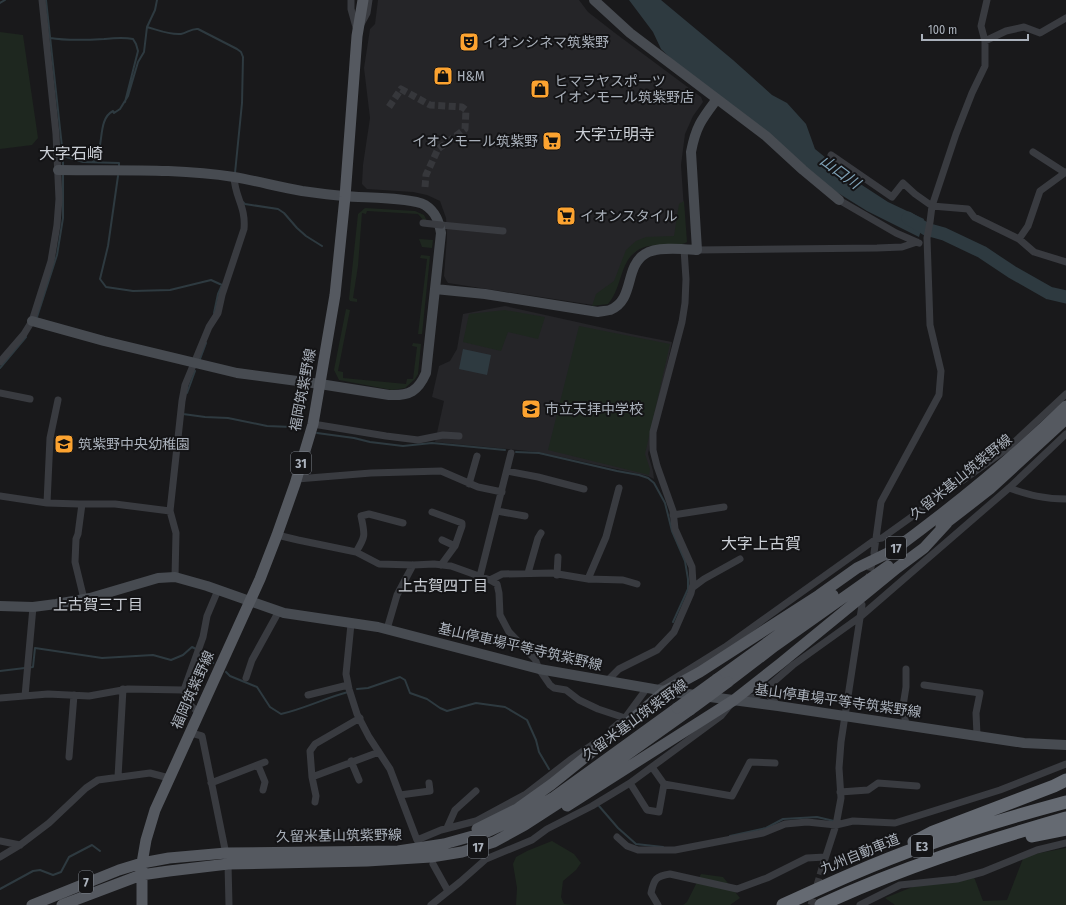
<svg xmlns="http://www.w3.org/2000/svg" width="1066" height="905" font-family="'Fira Sans Condensed','Noto Sans JP',sans-serif">
	<style>
		.built { fill: #252528 }
		.green { fill: #1e271f }
		.water { fill: #2e3a40 }
		.lines { fill: none; stroke-linecap: round; stroke-linejoin: round }
		.stream { stroke: #2e3a40; stroke-width: 2 }
		.river { stroke: #2e3a40; stroke-width: 13 }
		.street-tunnel { stroke: #36373b; stroke-width: 7; stroke-dasharray: 7 3.5; stroke-linecap: butt }
		.street { stroke: #393b40; stroke-width: 7 }
		.secondary { stroke: #474b51; stroke-width: 10 }
		.primary { stroke: #555960; stroke-width: 11 }
		.highway { stroke: #656a72; stroke-width: 13 }
		.street-bridge { stroke: #393b40; stroke-width: 7 }
		.primary-bridge { stroke: #555960; stroke-width: 11 }
		.labels { text-anchor: middle; dominant-baseline: central; stroke-width: 4; stroke-linejoin: round; paint-order: stroke }
		.shield { fill: #141416; stroke: #7d828a; stroke-width: 1 }
		.shield-label { font-size: 13px; font-weight: bold; fill: #aab1bb }
		.poi-label { font-size: 14px; fill: #aab1bb; stroke: #141416; text-anchor: start }
		.street-label { font-size: 14px; fill: #aab1bb; stroke: #141416 }
		.water-label { font-size: 15px; font-style: italic; fill: #80a3b8; stroke: #141416 }
		.neighbourhood-label { font-size: 15px; fill: #ccd0d7; stroke: #141416 }
		.quarter-label { font-size: 16px; fill: #ccd0d7; stroke: #141416 }
	</style>
	<rect width="100%" height="100%" fill="#19191b"/>
	<path class="built" d="M378 0H579L588 12 615 33 701 97 703 102 693 116 685 134 681 165 686 239 652 243 641 247 625 261 618 281 593 305 448 283 446 280 444 276 447 236 446 218 440 201 427 195 413 192 367 189 362 184 363 165 370 118 364 68 370 29 375 24Z
		M505 306 631 334 672 342 648 454 653 471 654 479 648 476 538 452 435 442 444 401 432 397 439 366 450 361 457 349 463 314Z"/>
	<path class="green" d="M0 32 23 35 38 138 32 145 0 149Z
		M684 201 687 242C676 249 656 242 642 248 619 257 623 288 608 304L592 306 596 294 614 281 626 250 636 241 646 237 674 236 679 204Z
		M365 208 415 211 424 215 427 221H424L418 214 367 211 366 214 362 213 358 266 353 298 357 299V302L350 301 349 299 358 214Z
		M419 239 433 240 432 248 422 247Z
		M421 255 430 256 422 334H418L427 259 420 258Z
		M346 309 350 310 338 371 343 372V378L406 384 407 379H413L417 347 412 346 413 343 421 344 418 374 415 379 405 388 392 390 339 380 334 370Z
		M505 310 545 317 538 339 508 332 501 351 463 342 469 314Z
		M579 326 670 344 645 454 650 469 649 475 548 450Z
		M552 841 574 854 581 863 576 870 563 881 561 897 564 904 574 905H516L517 888 513 864 516 857 527 851Z
		M1066 848V905H895L885 898 920 884 974 877 983 901 1007 900 1024 856Z
		M701 874 723 877 740 898 730 905H683L687 902Z"/>
	<path class="water" d="M629 0H661L733 60 772 95 787 103 806 124 815 149 848 176 888 202 924 219 919 237 867 211 830 188 682 69 661 49 653 32Z
		M463 349 491 355 487 375 459 369Z"/>
	<g class="lines">
		<path class="stream" d="M46 0 63 156 83 162 119 163V166
			M0 3 5 0
			M147 27C158 30 169 35 181 34 187 33 192 28 198 29L237 49 241 52 243 57 242 103 235 173
			M50 38C68 41 87 40 104 39 114 38 123 37 133 39L136 44 138 51 125 102
			M63 156V166
			M93 162C95 159 97 156 98 153 103 141 99 118 113 111L114 113 120 109 128 96 138 62 144 52 147 27 155 10 157 0
			M118 176 108 246 100 279 106 287 133 291 170 290 211 280 222 285 218 294 214 313
			M243 202 245 204 278 209 284 213 297 228 306 236 322 246
			M37 317 57 255 63 218V175
			M200 359 206 343
			M0 368 26 337
			M187 393 195 371
			M183 413V414L205 417 228 418 267 426 292 427 299 429
			M317 433 354 438 370 442 403 446 432 443 505 450
			M516 452 539 453 617 471 639 475 648 478 654 483 665 503 672 531 685 561 688 579V589L673 622
			M202 655 206 659 213 663
			M0 671 33 667 35 648 102 658 153 655 171 660 183 655 192 647 196 649
			M226 672 230 676 257 687 270 707 281 714C304 709 325 698 348 692
			M357 689 368 688 400 677 405 680 410 693 427 699 440 708 447 711 476 703 505 707 527 720 536 740 539 752 549 769
			M599 806 618 828 636 844 663 847
			M730 836 766 828 783 819 817 817 834 821
			M0 889 33 871 40 870 53 875 61 872 69 857 92 845 100 851"/>
		<path class="river" d="M908 218 926 229 944 234 982 252 1012 272 1049 293 1066 297"/>
		<path class="street-tunnel" d="M389 107 401 89 430 105 462 107 466 110 465 129 438 149 426 175 425 187
			M868 581 873 558
			M811 905 823 865"/>
		<path class="street" d="M351 0V9L356 27
			M361 24 367 13 369 0
			M985 41 1006 31 1024 27 1040 33 1066 18
			M1033 152 1064 172
			M831 155 892 197 903 183 915 194 932 206 968 209 974 217 1019 239 1034 252 1066 262
			M839 200 896 233 919 243
			M441 225 503 231
			M1019 239 1028 226 1040 191 1066 172
			M697 250 877 248 902 247 917 242
			M0 362 24 334 32 321 51 261 57 225 59 199 56 134 42 0
			M0 393 30 399
			M313 424 386 436 418 440 443 435 459 436
			M507 471 538 477 584 489
			M297 479 371 473 441 471 478 487 502 492
			M469 484 477 456
			M1009 488C1029 495 1044 499 1066 499
			M0 496 47 503 79 504H115L170 511
			M47 503 50 438 58 400
			M82 504 78 534 76 539 75 562 84 599
			M497 511 525 516
			M432 512 462 523V526L455 546
			M673 515 724 507
			M277 535 298 540 356 552 379 564 413 565 434 564 451 566 490 580 497 584 499 593 500 615 509 632 535 659 539 669 550 685 554 688 566 690 579 700 598 709 625 718
			M356 552C366 536 365 535 361 516L369 514 403 523
			M874 553 881 502 939 395 941 371 930 325 927 238 930 222 932 206 956 134 972 93 985 66V41L981 26 987 0
			M441 565 455 546 442 540
			M528 573 538 538 541 533
			M557 575 558 557
			M480 576 511 453
			M175 577 176 533 170 511 182 401 185 385 209 327 218 313 222 295 244 229C246 206 235 198 234 177
			M588 579 606 537 619 488
			M490 580 502 574 552 573 588 579 623 580 637 584
			M692 588 704 579 740 559
			M351 624 346 674 349 689 357 714 369 737 390 769 417 840 441 830 476 821 526 794 570 760 595 743
			M387 629 397 595 413 565
			M906 669V687L903 706 906 725
			M246 678 252 660 279 611
			M607 681 619 669 657 650 674 632 691 593 693 584 692 567 675 529 673 511 657 466 653 450V432L682 322 685 303 686 279 684 249
			M924 685 980 693 976 713 977 735
			M768 686 769 695 778 706
			M184 690 203 637 207 616 218 590
			M656 690 725 647 876 539 882 538 1008 448 1066 394
			M308 695 348 685
			M25 696 33 607
			M0 698 48 694 89 696 128 689 184 690 188 703 199 713
			M744 699 756 697 793 665 860 617 1009 488 1066 434
			M612 729 625 718 647 688
			M191 733 202 736 228 864 229 905
			M69 757 74 695
			M351 761 359 780
			M258 765 265 782 263 790
			M652 767 664 784 732 796 750 762 775 763
			M118 777 123 689
			M312 777 310 751 315 744 360 718
			M211 783 265 762
			M630 783 647 810 659 812 664 784
			M840 792 868 790 878 783 917 786
			M400 795 430 791 429 783
			M315 802 316 796 312 777 379 752
			M447 828 455 810 476 791
			M617 837 627 846 638 850H675L763 833 785 824 807 822 836 825 853 821 895 823 1000 790 1066 764
			M0 841 20 845
			M0 857 20 845 49 823 86 788 98 780 150 773 169 778
			M433 864 448 891
			M823 865 836 825 841 798 839 768 841 742 862 605
			M431 905 460 882 486 859 532 840 547 829 592 806 630 783 721 716 730 705
			M658 905 651 893C654 879 656 876 670 874L737 889 767 878 807 858 825 857
			M860 905 900 885 957 879 983 872 1037 850 1066 843"/>
		<path class="secondary" d="M594 0 630 33 766 136 803 170 839 200
			M435 289 485 294 598 312C601 311 606 311 610 310 635 300 624 267 645 254 656 246 684 249 697 250L691 152C696 126 702 119 717 99
			M32 321 104 341 237 373 320 384 389 395C410 396 418 391 426 373L441 233C439 222 436 212 425 205 412 197 362 198 344 196 330 195 316 193 302 191 279 187 257 181 234 177 176 168 117 171 58 170
			M0 606 33 607 56 604 90 598 158 578 175 577 207 586 284 613 378 627 539 669 665 691 778 706 1024 743 1066 745"/>
		<path class="primary" d="M941 527 990 489 1066 419
			M887 555C950 509 1010 461 1066 406
			M717 679 833 595
			M728 682 775 646 888 566
			M567 806 734 700 781 663 897 568 924 548 947 523
			M477 829 517 809 552 784 628 723 665 691 700 672 819 595 857 568 892 551
			M32 905 119 870 142 863 169 858 226 853 398 851 444 844 487 832 520 817 554 797 677 708
			M62 905 141 875 169 871 228 864 367 861 431 857 462 852 494 842 525 825 559 803 690 710
			M142 905V863L146 840 155 810 260 579 277 535 295 484 313 424 335 295 345 197 357 36 363 0"/>
		<path class="highway" d="M1032 836 1066 829
			M914 842 933 832 1054 786 1066 780
			M783 905C829 884 875 863 923 846 970 829 1018 815 1066 802
			M821 905C900 868 983 842 1066 818"/>
		<path class="street-bridge" d="M423 223 441 225"/>
		<path class="primary-bridge" d="M677 708 717 679
			M690 710 728 682"/>
	</g>
	<defs>
		<symbol id="theatre-square" viewBox="-11 -11 22 22"><rect x="-9" y="-9" width="18" height="18" rx="4" fill="#fca330" stroke="#141416"/><path d="M-5-5.5Q0-4 5-5.5V0Q5 5 0 6Q-5 5-5 0ZM-3.3-2.5H-1v1.5H-3.3ZM1-2.5H3.3v1.5H1ZM-2.8 1Q0 5.5 2.8 1Z" fill="#111"/></symbol>
		<symbol id="shop-square" viewBox="-11 -11 22 22"><rect x="-9" y="-9" width="18" height="18" rx="4" fill="#fca330" stroke="#141416"/><path d="M-5-2.5h2.3a2.7 3.5 0 0 1 5.4 0H5L5.5 6h-11ZM-1.5-2.5h3a1.5 2.3 0 0 0-3 0Z" fill="#111"/></symbol>
		<symbol id="supermarket-square" viewBox="-11 -11 22 22"><rect x="-9" y="-9" width="18" height="18" rx="4" fill="#fca330" stroke="#141416"/><path d="M-6-5.5h2.5l.6 2H6L4.5 2H-2.5L-4.4-4H-6ZM-1.5 3.2a1.3 1.3 0 1 0 .1 0ZM3 3.2a1.3 1.3 0 1 0 .1 0Z" fill="#111"/></symbol>
		<symbol id="school-square" viewBox="-11 -11 22 22"><rect x="-9" y="-9" width="18" height="18" rx="4" fill="#fca330" stroke="#141416"/><path d="M0-5L7-2L0 1L-7-2ZM-4 1L0 2.5L4 1V4Q0 6-4 4Z" fill="#111"/></symbol>
	</defs>
	<g fill-rule="evenodd">
		<use href="#theatre-square" x="458" y="31" width="22" height="22"/>
		<use href="#shop-square" x="432" y="65" width="22" height="22"/>
		<use href="#shop-square" x="529" y="78" width="22" height="22"/>
		<use href="#supermarket-square" x="541" y="130" width="22" height="22"/>
		<use href="#supermarket-square" x="555" y="205" width="22" height="22"/>
		<use href="#school-square" x="520" y="398" width="22" height="22"/>
		<use href="#school-square" x="53" y="433" width="22" height="22"/>
	</g>
	<g class="labels">
		<g class="shield">
			<rect x="291" y="452" width="20" height="22" rx="3"/>
			<rect x="886" y="537" width="20" height="22" rx="3"/>
			<rect x="911" y="835" width="22" height="22" rx="3"/>
			<rect x="468" y="836" width="20" height="22" rx="3"/>
			<rect x="79" y="871" width="14" height="22" rx="3"/>
		</g>
		<g class="shield-label">
			<text x="301" y="463">31</text>
			<text x="896" y="548">17</text>
			<text x="922" y="846">E3</text>
			<text x="478" y="847">17</text>
			<text x="86" y="882">7</text>
		</g>
		<g class="poi-label">
			<text x="483" y="42">イオンシネマ筑紫野</text>
			<text x="457" y="76">H&amp;M</text>
			<text x="554" y="81">ヒマラヤスポーツ<tspan x="554" dy="16">イオンモール筑紫野店</tspan></text>
			<text x="538" y="141" text-anchor="end">イオンモール筑紫野</text>
			<text x="580" y="216">イオンスタイル</text>
			<text x="545" y="409">市立天拝中学校</text>
			<text x="78" y="444">筑紫野中央幼稚園</text>
		</g>
		<g class="street-label">
			<text transform="translate(303 390) rotate(-79)">福岡筑紫野線</text>
			<text transform="translate(961 477) rotate(-39)">久留米基山筑紫野線</text>
			<text transform="translate(520 647) rotate(13)">基山停車場平等寺筑紫野線</text>
			<text transform="translate(193 690) rotate(-66)">福岡筑紫野線</text>
			<text transform="translate(838 701) rotate(8)">基山停車場平等寺筑紫野線</text>
			<text transform="translate(635 720) rotate(-36)">久留米基山筑紫野線</text>
			<text transform="translate(339 836) rotate(-1)">久留米基山筑紫野線</text>
			<text transform="translate(860 854) rotate(-22)">九州自動車道</text>
		</g>
		<g class="water-label">
			<text transform="translate(840 172) rotate(36)">山口川</text>
		</g>
		<g class="neighbourhood-label">
			<text x="443" y="586">上古賀四丁目</text>
			<text x="98" y="605">上古賀三丁目</text>
		</g>
		<g class="quarter-label">
			<text x="615" y="134">大字立明寺</text>
			<text x="71" y="153">大字石崎</text>
			<text x="761" y="543">大字上古賀</text>
		</g>
	</g>
	<path d="M922 34v6h106v-6" fill="none" stroke="#aab1bb" stroke-width="2"/>
	<text x="928" y="34" font-size="12" fill="#aab1bb" stroke="#141416" stroke-width="3" paint-order="stroke">100 m</text>
</svg>
